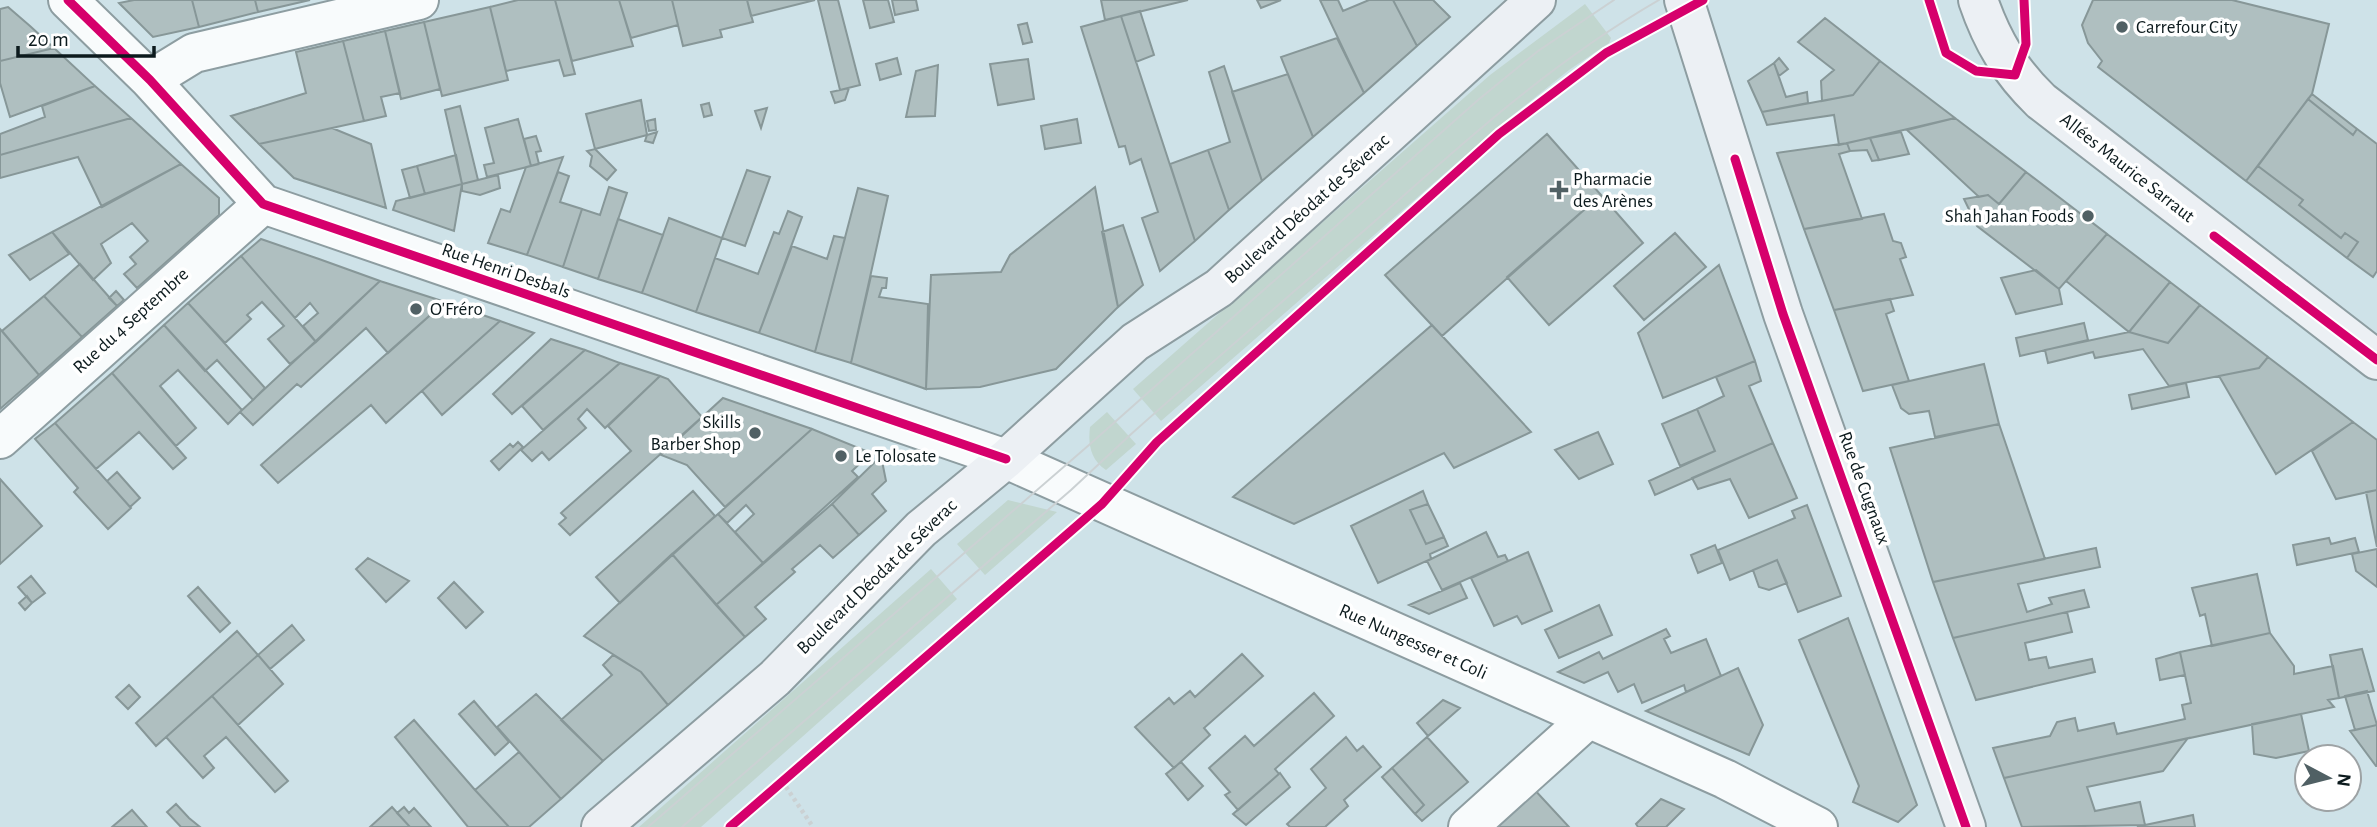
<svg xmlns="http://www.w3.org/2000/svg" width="2377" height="827" font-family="'Alegreya Sans',sans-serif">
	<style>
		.green { fill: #c1d6cf }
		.building { fill: #afbfc0; stroke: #879798; stroke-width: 2 }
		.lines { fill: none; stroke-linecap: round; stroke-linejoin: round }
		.street-casing { stroke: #8d9da1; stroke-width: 42 }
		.secondary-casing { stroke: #8d9da1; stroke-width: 42 }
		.path { stroke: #cbd1d3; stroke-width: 4.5; stroke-dasharray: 3.5 3.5; stroke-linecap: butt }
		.street { stroke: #f8fbfc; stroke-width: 38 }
		.secondary { stroke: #ecf0f4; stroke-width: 38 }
		.tram { stroke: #cbd1d3; stroke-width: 2 }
		.cycleway-casing { stroke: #fff; stroke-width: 13 }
		.cycleway { stroke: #d6006c; stroke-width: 9 }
		.poi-dot { fill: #506064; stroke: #fff; stroke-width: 2.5 }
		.labels { text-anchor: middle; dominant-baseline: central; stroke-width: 7; stroke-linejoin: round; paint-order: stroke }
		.poi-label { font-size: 19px; fill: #0c1a1d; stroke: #fff; text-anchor: start }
		.street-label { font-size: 19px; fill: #0c1a1d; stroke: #fff }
	</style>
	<rect width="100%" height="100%" fill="#cee2e8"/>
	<path class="green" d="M1585 4 1611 38 1609 43 1569 70 1498 127 1161 421 1133 389 1490 75Z
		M1107 412 1136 444 1106 470C1090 459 1088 444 1090 427Z
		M1008 500 1057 512 985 575 957 544Z
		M931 569 957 599 701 827H639Z"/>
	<path class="building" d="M134 0H192L199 27 153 37 119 3Z
		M192 0H255L258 12 199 27Z
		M255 0H310L258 12Z
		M518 0H555L575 74 564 76 559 60 506 71 490 7Z
		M555 0H619L633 46 572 61Z
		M619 0H672L678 25 631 38Z
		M672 0H747L753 22 720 30 722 37 683 46Z
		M747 0H815L751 16Z
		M818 0H838L860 85 840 90Z
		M863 0H888L894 22 870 28Z
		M892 0H916L918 10 895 15Z
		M1101 0H1188L1105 20Z
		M1257 0H1281L1261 8Z
		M1320 0H1338L1343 11 1369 0H1393L1417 46 1364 93Z
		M1393 0H1433L1450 17 1417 46Z
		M2093 0H2232L2329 24 2312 94 2246 181 2098 67 2102 61 2088 43 2082 25Z
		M8 7 30 26 54 48 0 61V9Z
		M490 7 508 80 442 96 424 22Z
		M1140 11 1154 55 1136 62 1121 16Z
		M1121 16 1195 241 1160 271 1142 218 1158 212 1141 159 1130 164 1125 146 1119 147 1081 27Z
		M1825 18 1880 61 1853 95 1822 101 1821 81 1834 70 1798 42Z
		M424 22 440 89 401 99 385 31Z
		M1027 23 1032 42 1023 44 1018 25Z
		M385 31 400 93 381 97 386 116 364 121 343 41Z
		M1337 38 1364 93 1313 137 1281 57Z
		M343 41 364 121 259 144 231 116 306 93 296 52Z
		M54 48 95 86 10 117 0 83V61Z
		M897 58 901 74 880 80 876 64Z
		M1779 58 1788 69 1779 76 1774 63Z
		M1028 59 1034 99 998 105 990 64Z
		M1880 61 1955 118 1839 145 1834 115 1767 125 1762 112 1853 95Z
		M1774 63 1786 97 1807 92 1808 103 1762 112 1748 81Z
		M938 65 935 116 906 117 916 71Z
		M1224 66 1262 181 1229 210 1208 150 1230 142 1209 72Z
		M1288 74 1313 137 1262 181 1232 92Z
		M95 86 131 118 0 155V134L45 117 42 106Z
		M849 88 845 100 835 103 831 92Z
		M2312 94 2357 129 2353 135 2308 99Z
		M2308 99 2353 135 2357 129 2377 144V271L2373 277 2347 258 2358 242 2345 233 2341 238 2299 205 2303 200 2258 166Z
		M641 100 647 135 595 149 586 114Z
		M709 103 712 115 704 117 701 105Z
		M460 106 478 180 462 184 445 110Z
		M767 108 761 128 755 111Z
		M131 118 181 164 102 207 78 157 0 178V155Z
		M1955 118 2026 172 1999 204 1988 195 1979 197 1907 130Z
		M518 119 531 166 487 177 484 165 494 163 485 128Z
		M655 119 656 130 649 131 647 121Z
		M1077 119 1081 143 1045 149 1041 126Z
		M332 128 371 144 386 208 294 178 259 144Z
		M657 132 653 143 645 141 647 135Z
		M1901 132 1909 154 1879 160 1870 138Z
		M1547 134 1601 195 1442 336 1385 275Z
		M536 136 541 151 536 152 539 164 531 166 524 139Z
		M1870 138 1879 160 1872 161 1867 150 1850 151 1847 143Z
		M1847 143 1850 151 1839 154 1862 219 1804 229 1777 153Z
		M595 149 616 170 607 180 590 166 592 156 587 151Z
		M1208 150 1229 210 1195 241 1170 164Z
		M456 155 462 184 425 194 417 166Z
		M563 157 527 255 488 243 501 209 510 212 526 167Z
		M181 164 219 198V215L137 288 124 274 136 264 130 257 148 241 132 223 101 244 111 263 93 280 52 232Z
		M417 166 425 194 410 198 402 170Z
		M2258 166 2303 200 2299 205 2341 238 2345 233 2358 242 2347 258 2246 181Z
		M747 170 770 177 745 246 722 238Z
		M558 172 569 176 560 202 582 209 563 267 527 255Z
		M2026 172 2107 234 2059 289 1977 226 1964 199 1988 195 1999 204Z
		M498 175 500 188 480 195 462 191V184Z
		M462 184 454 231 393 210 396 201Z
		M609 187 627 193 598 279 563 267 582 209 600 215Z
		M1095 187 1118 307 1056 369 980 387 926 389 931 275 1001 272 1010 255Z
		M858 188 888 196 851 363 815 352Z
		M1601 195 1643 243 1549 325 1507 277Z
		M788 211 802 217 759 333 696 312 715 258 758 274 774 232 779 234Z
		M1884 214 1893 241 1901 243 1906 257 1900 259 1913 295 1834 310 1804 229Z
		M669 218 722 238 696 312 642 293Z
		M618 219 663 235 642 293 598 279Z
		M1123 225 1143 285 1118 307 1102 232Z
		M52 232 69 254 30 280 9 255Z
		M1675 233 1706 267 1644 320 1614 286Z
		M2107 234 2170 282 2129 332 2066 281Z
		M834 236 845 238 815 352 759 333 792 246 827 259Z
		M261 239 319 259 380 281 316 342 303 326 318 313 310 303 295 318 241 256Z
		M241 256 316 342 290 364 268 339 284 326 262 302 247 315 251 319 225 343 188 303Z
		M80 264 117 306 82 337 44 296Z
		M1719 265 1755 361 1663 398 1638 333Z
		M2036 270 2059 289 2062 304 2016 314 2001 278Z
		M871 276 887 278 886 288H882L879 297 928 304 926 389 851 363Z
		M380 281 445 302 388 353 366 328 301 387 297 384 253 425 240 412Z
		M2170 282 2200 305 2168 343 2129 332Z
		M116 291 124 300 117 306 109 298Z
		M44 296 82 337 39 375 2 331Z
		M1890 299 1894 311 1886 314 1909 381 1863 391 1834 310Z
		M445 302 500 321 386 423 371 405 278 483 261 465Z
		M188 303 265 388 253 400 217 360 205 371 164 325Z
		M2200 305 2268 357 2259 368 2169 386 2143 349 2095 358 2093 352 2048 363 2045 350 2129 332 2168 343Z
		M500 321 534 333 442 415 422 391Z
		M2084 323 2088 340 2020 356 2016 338Z
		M164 325 242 410 228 424 178 370 160 386 196 428 176 446 112 373Z
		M1432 325 1531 432 1454 468 1444 453 1294 524 1233 497Z
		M0 329 39 375 0 409Z
		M551 339 585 350 512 414 493 394Z
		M585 350 620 363 543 430 522 406Z
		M2268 357 2353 422 2276 474 2219 376 2259 368Z
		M1755 361 1761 381 1749 386 1773 443 1655 495 1649 481 1715 451 1697 409 1724 396 1716 377Z
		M620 363 660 376 605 428 587 409 578 419 586 428 549 460 542 452 532 461 521 450Z
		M1984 364 1999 424 1935 437 1929 411 1909 414 1901 408 1892 385Z
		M112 373 186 458 173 469 139 432 96 469 55 423Z
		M660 376 668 379 702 417 570 535 559 524 566 518 561 513 631 451 608 426Z
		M2186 383 2189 397 2132 409 2129 395Z
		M723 398 812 429 725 507 687 465 661 455Z
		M1697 409 1715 451 1680 466 1662 424Z
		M2353 422 2377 440V490L2336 499 2312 451Z
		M55 423 131 508 108 529 74 492 78 488 35 439Z
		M1999 424 2045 559 1933 582 1890 448Z
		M812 429 871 453 852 471 858 477 763 563 735 532 754 514 746 505 727 523 718 514Z
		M1598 432 1613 464 1579 479 1555 450Z
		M518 442 523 447 499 470 491 461 510 444 513 447Z
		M1773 443 1797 498 1749 518 1730 479 1698 489 1692 478Z
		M881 456 886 481 872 494 886 511 859 535 832 504Z
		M117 472 140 498 130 507 107 481Z
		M0 479 42 526 0 564Z
		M2377 490V547L2366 492Z
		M693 491 715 516 620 603 596 577Z
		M1423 491 1428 504 1410 510 1426 544 1444 537 1448 546 1430 554 1431 559 1378 583 1351 526Z
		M832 504 859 535 833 558 820 545 792 569 795 572 755 607 766 619 745 637 716 605Z
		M1428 504 1444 537 1426 544 1410 510Z
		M1807 505 1841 596 1798 612 1777 560 1730 580 1718 550 1795 518 1792 511Z
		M718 514 763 563 716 605 672 554Z
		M1486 532 1498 557 1505 555 1508 561 1442 590 1427 561Z
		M2329 538 2331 544 2355 538 2359 552 2297 565 2293 545Z
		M1715 545 1722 563 1698 573 1691 555Z
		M2096 548 2100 567 2018 584 2027 612 2052 604 2049 598 2084 590 2089 607 1953 638 1933 582Z
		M2377 549V587L2356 571 2352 554Z
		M1528 552 1552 611 1522 624 1517 616 1494 626 1471 578Z
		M672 554 745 637 668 705 641 672 584 636Z
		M368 558 409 581 386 602 356 569Z
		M1777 560 1787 583 1769 590 1759 587 1753 570Z
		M2257 574 2270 633 2212 646 2205 614 2200 616 2192 588Z
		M31 576 45 593 32 603 18 587Z
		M454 582 483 612 466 628 438 598Z
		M1460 583 1467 598 1429 614 1409 605Z
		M198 587 230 623 220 632 188 596Z
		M27 596 32 603 25 610 19 603Z
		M1599 605 1612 635 1559 658 1545 630Z
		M2067 612 2072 632 2025 643 2029 660 2046 657 2049 668 2092 659 2095 672 1976 700 1953 638Z
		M1848 618 1917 805 1898 822 1853 802 1859 786 1799 640Z
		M292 625 304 640 270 669 258 655Z
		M1666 629 1670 636 1664 639 1671 653 1706 639 1721 676 1686 692 1684 685 1642 703 1634 684 1618 692 1608 672 1584 683 1558 672 1599 652 1603 659Z
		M237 631 258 655 156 746 136 723Z
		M2270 633 2294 666V674L2333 666 2339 698 2328 700 2334 707 2004 778 1993 748 2050 736 2057 722 2075 718 2078 731 2114 723 2117 734 2185 719 2182 705 2191 703 2180 652Z
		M2362 649 2374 691 2339 698 2330 655Z
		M2180 652 2185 675 2160 680 2156 659Z
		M1242 654 1263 676 1204 728 1210 735 1174 768 1135 727 1169 698 1174 704 1190 691 1195 697Z
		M258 655 283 684 238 725 212 696Z
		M613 655 641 672 668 705 603 761 561 720 612 675 603 665Z
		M1738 668 1763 725 1749 755 1646 711Z
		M129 685 140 697 128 709 116 697Z
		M2367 691 2377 725 2355 730 2345 696Z
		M1314 693 1334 716 1275 769 1279 774 1238 810 1225 795 1230 792 1209 768 1245 736 1254 746Z
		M536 694 603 761 561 799 497 727Z
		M212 696 288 781 275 792 226 737 204 756 214 768 203 778 166 737Z
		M1443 700 1460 708 1428 736 1417 723Z
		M474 701 509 742 495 755 459 714Z
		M2301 714 2309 751 2276 758 2254 754 2252 724Z
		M414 720 475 790 509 827H468L395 737Z
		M2377 725V766H2376L2350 731Z
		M1346 737 1357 751 1363 746 1381 767 1344 800 1348 806 1325 827H1290L1287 824 1326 788 1311 769Z
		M1427 737 1468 782 1422 821 1415 814 1424 805 1392 768Z
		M2188 738 2163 771 2087 787 2095 811 2140 802 2145 825 2022 827 2004 778Z
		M519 752 561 799 529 827H509L475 790Z
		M1181 762 1203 786 1188 800 1166 774Z
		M1392 768 1424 805 1415 814 1382 777Z
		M1280 773 1290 787 1246 825 1233 814Z
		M1532 787 1569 827H1487Z
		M1661 799 1684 809 1666 827H1638L1636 824Z
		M176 804 189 818 200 827H181L167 812Z
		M392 807 410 827H370Z
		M404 807 409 813 414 808 431 827H410L397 813Z
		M132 810 147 827H112Z
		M2193 815 2195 827H2137L2145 825Z"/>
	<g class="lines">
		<defs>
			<path id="street" d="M68 0 150 80 263 204 1006 459 1725 779 1818 827
				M150 80 194 53 419 0
				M0 439 263 204
				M1468 827 1588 719"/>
			<path id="secondary" d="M1684 0 1783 314 1966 827
				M1978 0C1992 41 2010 71 2041 101L2377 360
				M601 827 775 678 921 529 1006 459 1135 342 1219 288 1536 0"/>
		</defs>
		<use href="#street" class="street-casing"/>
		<use href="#secondary" class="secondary-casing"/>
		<path class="path" d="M782 781 813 827"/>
		<use href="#street" class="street"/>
		<use href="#secondary" class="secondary"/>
		<path class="tram" d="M648 827 1089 445 1478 100 1538 51 1614 0
			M682 827 1071 490 1129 436C1210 364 1292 293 1374 222 1466 140 1552 62 1659 0"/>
		<defs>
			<path id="cycleway" d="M68 0 150 80 263 204 1006 459
				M1929 0 1946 53 1976 71 2015 75 2026 44 2024 0
				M1735 159 1783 314 1966 827
				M2214 236 2377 360
				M730 827 1102 504 1157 442 1499 134 1606 53 1703 0"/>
		</defs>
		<use href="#cycleway" class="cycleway-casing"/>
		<use href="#cycleway" class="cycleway"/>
	</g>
	<g class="poi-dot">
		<circle cx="2122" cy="27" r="7"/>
		<path d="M1555.5 179.5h7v7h7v7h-7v7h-7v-7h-7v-7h7z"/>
		<circle cx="2088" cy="216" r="7"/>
		<circle cx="416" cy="309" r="7"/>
		<circle cx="755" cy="433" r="7"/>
		<circle cx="841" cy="456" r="7"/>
	</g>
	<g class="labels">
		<g class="poi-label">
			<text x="2136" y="27">Carrefour City</text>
			<text x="1573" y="179">Pharmacie<tspan x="1573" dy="22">des Arènes</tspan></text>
			<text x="2074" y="216" text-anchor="end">Shah Jahan Foods</text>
			<text x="430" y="309">O'Fréro</text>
			<text x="741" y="422" text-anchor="end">Skills<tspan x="741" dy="22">Barber Shop</tspan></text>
			<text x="855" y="456">Le Tolosate</text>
		</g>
		<g class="street-label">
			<text transform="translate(2127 168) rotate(38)">Allées Maurice Sarraut</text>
			<text transform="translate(1307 209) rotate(-42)">Boulevard Déodat de Séverac</text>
			<text transform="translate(506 271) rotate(19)">Rue Henri Desbals</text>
			<text transform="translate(131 321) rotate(-42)">Rue du 4 Septembre</text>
			<text transform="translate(1864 488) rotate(70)">Rue de Cugnaux</text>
			<text transform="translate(877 577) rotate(-44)">Boulevard Déodat de Séverac</text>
			<text transform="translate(1413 642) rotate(24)">Rue Nungesser et Coli</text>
		</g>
	</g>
	<g transform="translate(2328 778) rotate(97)"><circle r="33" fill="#ffffff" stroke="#9ea3a5" stroke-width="2"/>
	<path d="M0-5L12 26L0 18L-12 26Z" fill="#506064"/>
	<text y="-10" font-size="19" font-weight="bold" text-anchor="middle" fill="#0c1a1d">N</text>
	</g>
	<path d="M18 46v10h136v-10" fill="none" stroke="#0c1a1d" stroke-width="3.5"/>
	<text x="28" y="46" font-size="21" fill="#0c1a1d" stroke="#ffffff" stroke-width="5" paint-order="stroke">20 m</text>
</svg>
